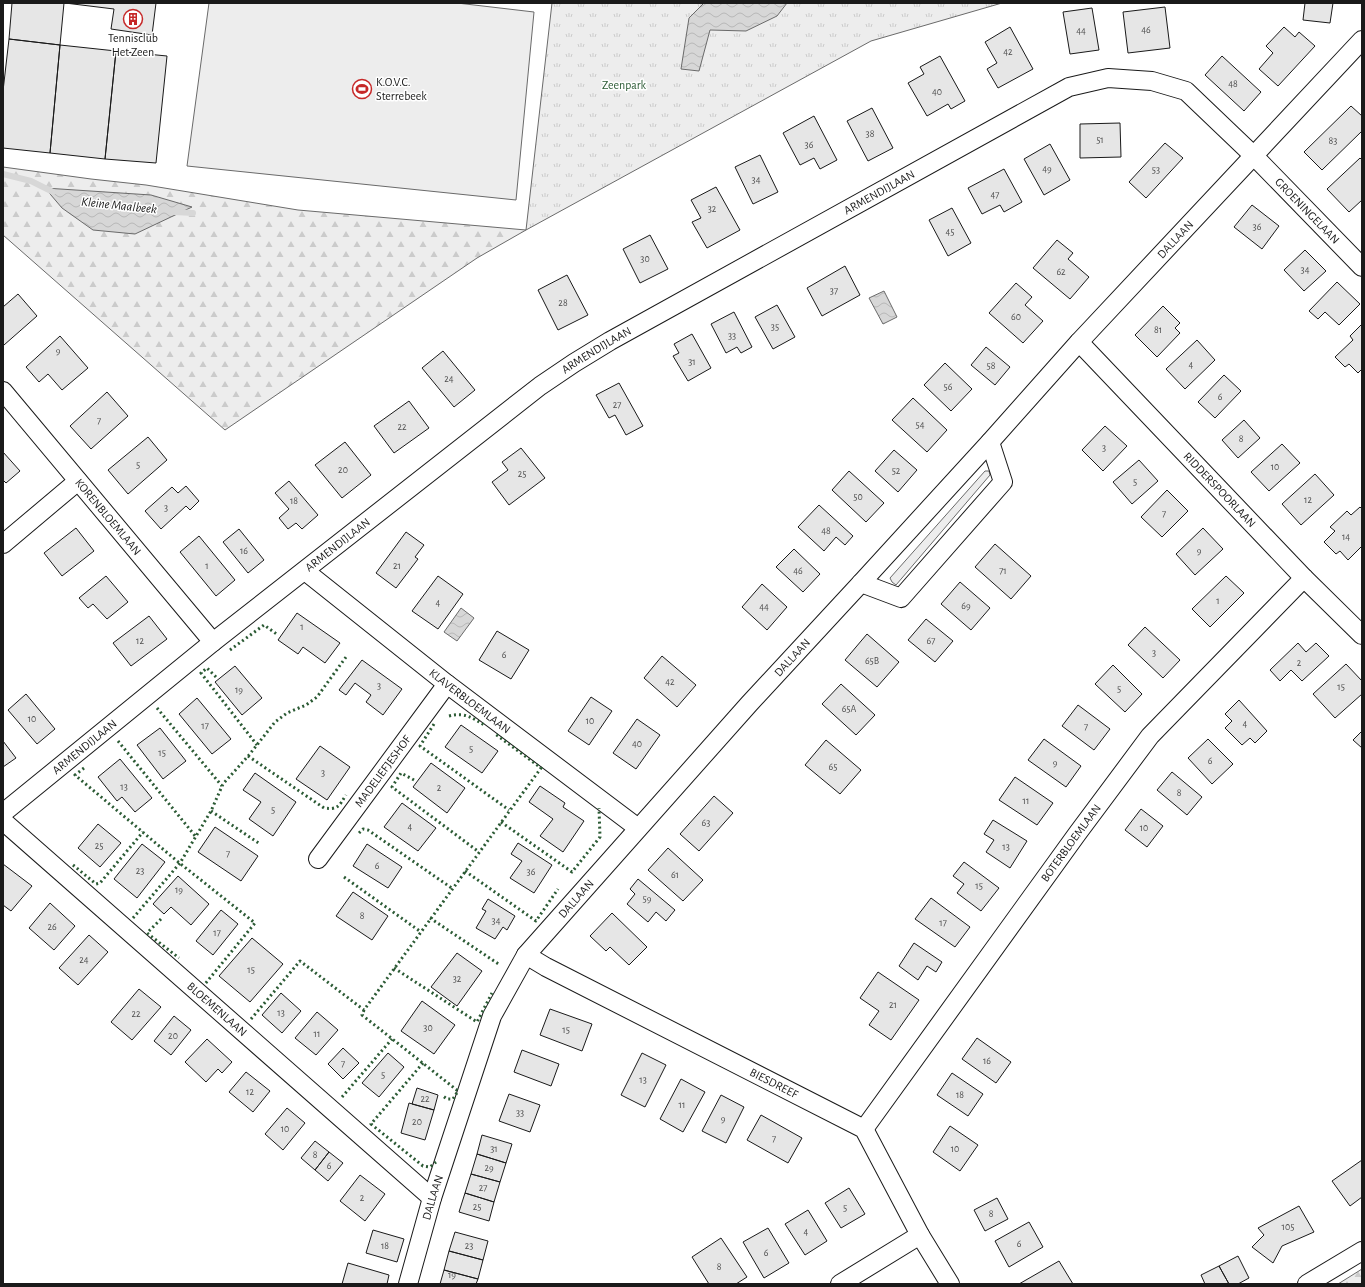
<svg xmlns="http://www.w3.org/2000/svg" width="1365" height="1287" font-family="'Alegreya Sans',sans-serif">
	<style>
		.built { fill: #ededed; stroke: #6a6a6a }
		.forest { fill: url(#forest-firs); stroke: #6a6a6a }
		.park { fill: url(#park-tufts); stroke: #6a6a6a }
		.water { fill: url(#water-waves); stroke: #6a6a6a }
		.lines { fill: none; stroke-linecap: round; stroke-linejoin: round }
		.stream { stroke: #d7d7d7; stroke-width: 6 }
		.building { fill: #e6e6e6; stroke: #1a1a1a }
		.street-casing { stroke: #1a1a1a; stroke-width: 20 }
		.street { stroke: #fff; stroke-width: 18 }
		.hedge { stroke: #2b5a34; stroke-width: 3; stroke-dasharray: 2 3; stroke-linecap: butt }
		.labels { text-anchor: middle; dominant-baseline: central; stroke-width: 3; stroke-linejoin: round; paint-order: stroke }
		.number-label { font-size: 10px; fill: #4d4d4d }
		.poi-label { font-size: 12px; fill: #1a1a1a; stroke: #fff }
		.park-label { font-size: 12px; fill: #2b5a34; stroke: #fff }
		.street-label { font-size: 12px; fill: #1a1a1a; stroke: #fff }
		.water-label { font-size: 13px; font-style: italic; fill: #1a1a1a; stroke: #fff }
	</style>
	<defs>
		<pattern id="forest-firs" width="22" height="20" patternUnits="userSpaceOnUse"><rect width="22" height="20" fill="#ededed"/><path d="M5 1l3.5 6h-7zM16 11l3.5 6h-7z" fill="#cbcbcb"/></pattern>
		<pattern id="park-tufts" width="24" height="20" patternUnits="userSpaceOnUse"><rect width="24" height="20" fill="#ededed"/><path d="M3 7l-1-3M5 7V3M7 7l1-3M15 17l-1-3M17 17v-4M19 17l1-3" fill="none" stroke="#cbcbcb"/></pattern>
		<pattern id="water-waves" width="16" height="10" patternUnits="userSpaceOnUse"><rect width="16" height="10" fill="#d7d7d7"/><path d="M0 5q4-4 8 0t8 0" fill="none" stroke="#b8b8b8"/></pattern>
	</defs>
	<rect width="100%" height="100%" fill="#fff"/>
	<path class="built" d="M209 3H457L534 12 516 200 187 166Z
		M985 471H989L990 475 896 585 892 582 890 578Z"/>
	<path class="forest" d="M3 167 91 179 146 185 298 210 526 230 477 258 225 430 3 235Z
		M1362 1269V1284H1338Z"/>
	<path class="park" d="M552 3H1002L871 41 526 230Z"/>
	<path class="water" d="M704 3H787L777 16 746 31 710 30 699 71 681 69 689 18Z
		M45 188 151 195 192 207 135 234 93 230 62 208Z
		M884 291 897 317 883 324 869 298Z
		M461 608 474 618 457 641 444 632Z"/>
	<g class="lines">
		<path class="stream" d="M3 174 31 181 53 192
			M175 212 193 213"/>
	</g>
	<path class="building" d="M12 3H64L60 45 9 39Z
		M65 3H156L152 35 111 29 114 9Z
		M1305 3H1333L1330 23 1303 20Z
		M1165 7 1170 48 1128 53 1123 12Z
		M1092 8 1099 50 1070 54 1063 12Z
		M1010 27 1033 69 998 88 987 69 997 63 985 42Z
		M1284 27 1295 37 1299 32 1315 46 1278 86 1259 69 1273 53 1266 46Z
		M9 39 60 45 50 153 3 148V91Z
		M60 45 116 51 105 159 50 153Z
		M116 51 167 56 156 163 105 159Z
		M940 56 965 101 951 109 948 104 927 116 908 83 924 74 920 67Z
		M1222 56 1261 92 1244 111 1205 75Z
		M1351 106 1362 116V131L1322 170 1304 152Z
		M872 108 893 148 868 161 847 121Z
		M814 116 837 160 820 169 814 158 800 165 783 133Z
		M1120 123 1121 157 1080 158V124Z
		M1165 143 1183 158 1146 198 1129 182Z
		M1050 144 1070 180 1044 195 1024 159Z
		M760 155 778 192 753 204 735 167Z
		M1360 158 1362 160V200L1349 212 1327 189Z
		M1004 169 1022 202 1004 212 1000 205 982 214 968 188Z
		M716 187 740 230 707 248 692 222 701 218 691 200Z
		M1252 205 1279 226 1262 249 1234 227Z
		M952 208 971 243 948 256 929 220Z
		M650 235 668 269 640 283 623 249Z
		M1057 240 1073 253 1068 259 1089 277 1070 299 1033 268Z
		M1305 250 1326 271 1304 291 1284 270Z
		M845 266 860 295 822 316 807 288Z
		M567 275 588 315 558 330 538 290Z
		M1337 282 1360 304 1339 325 1325 312 1318 319 1309 311Z
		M1016 283 1032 297 1025 305 1043 321 1023 343 989 313Z
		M18 294 37 316 4 345 3 344V307Z
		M777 305 795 337 773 349 755 317Z
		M1163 306 1180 323 1175 328 1180 333 1157 357 1135 335Z
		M734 312 752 347 741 353 737 347 726 353 711 324Z
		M1362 324V369L1358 373 1349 364 1345 367 1335 357 1353 340 1350 336Z
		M692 334 711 368 688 381 673 356 679 353 674 344Z
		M60 336 88 368 62 390 48 374 39 382 26 367Z
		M1197 340 1215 360 1185 389 1166 369Z
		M986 347 1010 367 995 385 971 365Z
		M443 351 475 390 454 407 422 368Z
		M945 363 972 389 951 411 924 385Z
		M1224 375 1241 391 1215 418 1198 402Z
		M619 383 643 426 626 435 615 415 609 418 596 395Z
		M107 392 128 416 91 449 70 426Z
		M913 398 947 430 927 452 892 420Z
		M409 401 429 428 394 453 374 426Z
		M1244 420 1260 438 1238 458 1222 440Z
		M1105 426 1127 446 1103 471 1082 450Z
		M148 437 167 460 128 494 108 470Z
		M345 442 371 475 342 498 315 465Z
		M1282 444 1300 463 1269 491 1251 472Z
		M521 448 545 478 509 505 492 482 508 470 502 462Z
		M894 450 917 470 898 492 875 471Z
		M3 452 20 471 6 483 3 480Z
		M1139 460 1158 481 1132 504 1113 482Z
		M849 471 884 503 866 522 832 490Z
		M1315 474 1334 495 1301 525 1282 504Z
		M289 481 318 515 302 529 296 523 288 529 279 518 289 509 275 493Z
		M186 486 199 501 190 510 186 506 161 529 145 511 172 487 178 493Z
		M1167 490 1188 511 1162 537 1141 517Z
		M819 505 853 536 845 545 836 537 824 551 798 527Z
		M1360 507 1362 509V546L1348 560 1340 551 1336 554 1324 542 1335 531 1330 527 1347 511 1351 515Z
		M76 528 94 551 62 576 44 553Z
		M1203 528 1223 549 1195 575 1176 554Z
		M239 529 264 560 248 573 223 542Z
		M406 532 424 545 415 557 418 559 396 588 376 573Z
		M199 536 235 580 216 596 180 552Z
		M995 544 1031 576 1011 599 975 567Z
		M794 549 820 574 803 592 776 567Z
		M106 576 128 602 107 619 93 604 88 608 79 598Z
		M438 576 463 594 438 629 412 611Z
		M1226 576 1244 593 1210 627 1192 609Z
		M960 582 990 608 971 630 941 604Z
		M762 584 787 607 767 630 742 607Z
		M297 613 340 643 325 663 303 647 298 654 278 640Z
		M149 616 167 639 131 666 113 643Z
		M926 619 953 641 935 662 908 640Z
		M1145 627 1180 660 1163 678 1128 645Z
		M497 631 529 650 511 679 479 660Z
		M867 634 899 662 877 687 845 660Z
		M1298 643 1306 652 1316 643 1329 656 1302 681 1291 670 1280 681 1270 670Z
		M662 656 696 685 677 707 644 678Z
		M362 660 402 689 383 715 366 702 371 695 355 683 346 695 339 690Z
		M1346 664 1362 681V694L1335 718 1313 694Z
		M1113 665 1142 694 1125 712 1095 684Z
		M235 666 262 698 242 715 215 682Z
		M841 684 875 715 856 735 822 704Z
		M26 694 55 729 37 744 8 710Z
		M591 697 612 711 589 745 568 731Z
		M197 698 231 739 212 754 179 714Z
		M1239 700 1267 731 1255 743 1250 738 1242 745 1225 728 1232 721 1225 714Z
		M1078 705 1110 729 1094 750 1062 726Z
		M637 719 660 735 636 769 613 753Z
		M461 725 498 751 482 773 445 747Z
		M160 728 186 761 163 779 137 745Z
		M1362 731V748L1353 740Z
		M1044 739 1081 766 1066 787 1028 760Z
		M1208 739 1233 764 1212 784 1188 758Z
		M826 740 861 770 840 794 805 765Z
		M3 741 16 758 3 767Z
		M320 746 350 767 327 800 296 779Z
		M120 759 152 798 135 812 122 797 117 801 98 777Z
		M431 763 465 788 447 813 413 787Z
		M1172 772 1202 797 1187 815 1157 790Z
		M255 773 296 802 273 836 249 819 261 802 243 790Z
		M1015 777 1053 803 1037 825 999 800Z
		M540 786 565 803 563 807 584 821 563 852 540 836 553 819 529 802Z
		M714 796 733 813 699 851 680 834Z
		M402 803 436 828 418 851 384 827Z
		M1141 809 1163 826 1147 847 1125 830Z
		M993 820 1027 841 1010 868 986 852 994 840 984 834Z
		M98 824 121 843 100 867 78 848Z
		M215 827 258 856 241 881 198 852Z
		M518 843 552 865 534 893 510 878 522 861 511 854Z
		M142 844 165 862 137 898 114 879Z
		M367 844 402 867 388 888 353 866Z
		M668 848 703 880 683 901 648 870Z
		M964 862 999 888 981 911 957 893 964 884 953 876Z
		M3 864 32 886 11 911 3 905Z
		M178 876 209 904 191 925 171 907 164 914 153 904Z
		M638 879 675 910 666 921 656 912 648 922 627 904 635 894 630 889Z
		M353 892 388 916 372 940 336 916Z
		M931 898 970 927 955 947 915 919Z
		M488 899 515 916 507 930 503 927 495 939 476 928 486 911 482 909Z
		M50 903 75 926 54 950 29 928Z
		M221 910 238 924 213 955 196 941Z
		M612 913 647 947 629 965 610 947 606 951 590 936Z
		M89 935 108 952 78 985 59 968Z
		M252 938 283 964 250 1002 219 976Z
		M914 943 942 962 936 972 927 966 918 980 899 966Z
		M457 953 482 971 457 1006 431 987Z
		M878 972 919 1000 891 1040 869 1025 879 1011 860 998Z
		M139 989 161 1007 132 1040 111 1022Z
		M281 993 301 1011 282 1033 262 1015Z
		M422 1001 455 1025 434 1054 401 1031Z
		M550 1009 592 1024 582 1051 540 1035Z
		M317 1012 338 1030 316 1055 295 1038Z
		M174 1016 191 1030 171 1055 154 1041Z
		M977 1038 1011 1062 996 1083 962 1059Z
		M207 1039 232 1062 222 1073 218 1069 206 1082 185 1062Z
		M343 1048 359 1063 343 1079 328 1064Z
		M522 1050 559 1064 551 1086 514 1072Z
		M388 1053 404 1067 379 1097 362 1083Z
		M642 1053 666 1065 645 1107 621 1095Z
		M246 1072 270 1091 253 1112 229 1092Z
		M952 1073 983 1094 968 1116 937 1095Z
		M681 1079 705 1092 683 1132 660 1119Z
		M417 1088 438 1095 434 1110 412 1104Z
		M509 1094 540 1105 530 1132 499 1121Z
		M721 1095 744 1107 726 1143 702 1131Z
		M409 1103 434 1110 425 1140 401 1133Z
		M287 1108 305 1123 283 1150 265 1134Z
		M761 1115 802 1138 788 1163 747 1140Z
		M950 1126 978 1145 960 1171 933 1152Z
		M482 1135 512 1144 506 1163 477 1154Z
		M315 1141 329 1152 315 1170 301 1158Z
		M329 1152 343 1163 328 1181 315 1170Z
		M477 1154 506 1163 500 1182 471 1174Z
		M1362 1160V1197L1350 1206 1332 1181Z
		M471 1174 500 1182 494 1202 465 1193Z
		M360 1175 385 1194 365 1221 340 1201Z
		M849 1188 865 1214 841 1228 825 1203Z
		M465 1193 494 1202 489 1221 459 1212Z
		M997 1198 1008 1219 985 1231 974 1210Z
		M1299 1206 1314 1232 1282 1246 1273 1263 1252 1247 1264 1235 1258 1228Z
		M808 1210 827 1241 805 1255 785 1224Z
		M1029 1222 1043 1247 1009 1267 995 1241Z
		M768 1228 789 1263 764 1278 743 1242Z
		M373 1230 404 1239 397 1262 366 1253Z
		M455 1232 488 1241 483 1260 449 1251Z
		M721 1238 747 1277 736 1284H709L692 1257Z
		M449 1251 483 1260 478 1279 444 1270Z
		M1238 1256 1249 1278 1238 1284H1229L1219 1266Z
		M1059 1261 1073 1284H1019Z
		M348 1263 389 1275 387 1284H342Z
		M1219 1266 1229 1284H1205L1201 1275Z
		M444 1270 478 1279 476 1284H440Z"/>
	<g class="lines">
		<defs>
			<g id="street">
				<path id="s1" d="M1079 342 1304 578 1362 635"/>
				<path id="s2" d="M3 391 213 642"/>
				<path d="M3 544 78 481"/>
				<path id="s3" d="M305 571 447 684 638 828"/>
				<path d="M861 583 901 598 1003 482 990 442"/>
				<path id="s4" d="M3 813 213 642 540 386 574 363 610 341 1069 87 1108 78 1152 81 1186 91 1253 155 1362 267"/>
				<path id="s5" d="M3 821 432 1198"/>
				<path id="s6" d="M318 859 447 684"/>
				<path id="s7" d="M526 955 546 967 864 1129 920 1235 950 1284"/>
				<path id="s8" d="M864 1129 1077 834 1150 736 1304 578"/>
				<path id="s9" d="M408 1284 432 1198 492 1016 526 955 749 704 861 583 990 442 1079 342 1362 40"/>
				<path d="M840 1284 920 1235"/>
				<path d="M1307 1284 1362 1251"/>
			</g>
		</defs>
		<use href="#street" class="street-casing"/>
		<use href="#street" class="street"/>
		<path class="hedge" d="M230 650 264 625 278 635
			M216 677 207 668 201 673 257 745
			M157 708 222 786
			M449 716C466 712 472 718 486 726
			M434 724 420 746 509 810
			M118 741 196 837
			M248 756 324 808C338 810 339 806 346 795
			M84 768 75 775 177 861 255 923 205 984
			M414 780 401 773 392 787 479 852
			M211 811 260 844
			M501 822 572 872 600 837 599 808
			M359 833 363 829 368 830 453 889
			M73 865 96 884 100 883 143 832
			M465 871 536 921 558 889
			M344 877 421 932
			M133 918 180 863 211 811 223 784 249 755 275 722 287 713 306 705 317 697 346 657
			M430 918 500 965
			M161 919 147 933 179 958
			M394 968 477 1022 492 993
			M364 1010 362 1015 458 1091 453 1099H447L443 1096
			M251 1019 300 961 364 1010 541 768 494 733
			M423 1063 371 1124 423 1166 430 1167 436 1162
			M342 1097 392 1039"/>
	</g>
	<defs>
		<symbol id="building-ring" viewBox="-11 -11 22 22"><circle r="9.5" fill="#fff" stroke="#c62828" stroke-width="1.5"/><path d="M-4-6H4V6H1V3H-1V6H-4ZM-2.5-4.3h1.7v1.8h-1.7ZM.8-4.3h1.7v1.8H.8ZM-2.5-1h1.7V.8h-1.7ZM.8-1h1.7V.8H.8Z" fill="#c62828"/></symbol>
		<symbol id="stadium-ring" viewBox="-11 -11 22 22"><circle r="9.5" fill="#fff" stroke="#c62828" stroke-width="1.5"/><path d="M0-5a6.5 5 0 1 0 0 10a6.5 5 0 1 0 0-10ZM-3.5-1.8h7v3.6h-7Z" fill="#c62828"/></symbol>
	</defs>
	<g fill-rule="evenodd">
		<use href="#building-ring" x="122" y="8" width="22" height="22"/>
		<use href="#stadium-ring" x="351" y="78" width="22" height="22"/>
	</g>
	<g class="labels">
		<g class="number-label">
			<text x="1146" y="30">46</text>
			<text x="1081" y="31">44</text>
			<text x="1008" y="52">42</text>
			<text x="1233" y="84">48</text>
			<text x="937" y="92">40</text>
			<text x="870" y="134">38</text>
			<text x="1100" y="140">51</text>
			<text x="1333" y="141">83</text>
			<text x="809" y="145">36</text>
			<text x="1047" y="169">49</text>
			<text x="1156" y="170">53</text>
			<text x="756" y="180">34</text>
			<text x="995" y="195">47</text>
			<text x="712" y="209">32</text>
			<text x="1257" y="227">36</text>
			<text x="950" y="232">45</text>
			<text x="645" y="259">30</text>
			<text x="1305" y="270">34</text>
			<text x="1061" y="272">62</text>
			<text x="834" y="291">37</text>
			<text x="563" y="303">28</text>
			<text x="1016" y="317">60</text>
			<text x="775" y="327">35</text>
			<text x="1158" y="330">81</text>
			<text x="732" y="336">33</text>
			<text x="58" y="351">9</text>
			<text x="692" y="362">31</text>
			<text x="1191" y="365">4</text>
			<text x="991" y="366">58</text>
			<text x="449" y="379">24</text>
			<text x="948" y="387">56</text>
			<text x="1220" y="397">6</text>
			<text x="617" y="405">27</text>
			<text x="99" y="421">7</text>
			<text x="920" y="425">54</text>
			<text x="402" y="427">22</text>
			<text x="1241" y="439">8</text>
			<text x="1104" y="448">3</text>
			<text x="138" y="465">5</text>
			<text x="1275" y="467">10</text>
			<text x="343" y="470">20</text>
			<text x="896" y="471">52</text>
			<text x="522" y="474">25</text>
			<text x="1135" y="482">5</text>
			<text x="858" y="497">50</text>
			<text x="1308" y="500">12</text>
			<text x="294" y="501">18</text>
			<text x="166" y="508">3</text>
			<text x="1164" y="514">7</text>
			<text x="826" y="531">48</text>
			<text x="1346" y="537">14</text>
			<text x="244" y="551">16</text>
			<text x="1199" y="551">9</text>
			<text x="207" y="566">1</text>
			<text x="397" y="566">21</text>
			<text x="798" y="571">46</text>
			<text x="1003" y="571">71</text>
			<text x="1218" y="601">1</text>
			<text x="438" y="603">4</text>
			<text x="966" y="606">69</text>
			<text x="764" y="607">44</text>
			<text x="302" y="627">1</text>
			<text x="140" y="641">12</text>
			<text x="931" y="641">67</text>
			<text x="1154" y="653">3</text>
			<text x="504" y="655">6</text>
			<text x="872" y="661">65B</text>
			<text x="1299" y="663">2</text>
			<text x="670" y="682">42</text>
			<text x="379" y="686">3</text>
			<text x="1341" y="687">15</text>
			<text x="1119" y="689">5</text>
			<text x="239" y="690">19</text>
			<text x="849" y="709">65A</text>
			<text x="32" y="719">10</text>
			<text x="590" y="721">10</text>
			<text x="1245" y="724">4</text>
			<text x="205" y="726">17</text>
			<text x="1086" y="727">7</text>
			<text x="637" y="744">40</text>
			<text x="471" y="749">5</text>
			<text x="162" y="753">15</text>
			<text x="1210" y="761">6</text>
			<text x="1055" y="763">9</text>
			<text x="833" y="767">65</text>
			<text x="323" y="773">3</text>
			<text x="124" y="787">13</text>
			<text x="439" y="788">2</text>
			<text x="1179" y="793">8</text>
			<text x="1026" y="801">11</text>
			<text x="273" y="810">5</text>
			<text x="706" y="823">63</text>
			<text x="410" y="827">4</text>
			<text x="1144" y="828">10</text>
			<text x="99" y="846">25</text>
			<text x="1006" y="847">13</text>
			<text x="228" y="854">7</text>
			<text x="377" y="866">6</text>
			<text x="140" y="871">23</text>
			<text x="531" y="872">36</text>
			<text x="675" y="875">61</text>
			<text x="979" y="886">15</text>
			<text x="179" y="890">19</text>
			<text x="647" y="899">59</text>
			<text x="362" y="916">8</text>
			<text x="496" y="921">34</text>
			<text x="943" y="923">17</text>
			<text x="52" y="927">26</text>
			<text x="217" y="933">17</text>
			<text x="84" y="960">24</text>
			<text x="251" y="970">15</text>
			<text x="457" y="979">32</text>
			<text x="893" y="1005">21</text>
			<text x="281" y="1013">13</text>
			<text x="136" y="1014">22</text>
			<text x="428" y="1028">30</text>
			<text x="566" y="1030">15</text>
			<text x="317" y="1034">11</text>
			<text x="173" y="1036">20</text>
			<text x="987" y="1061">16</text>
			<text x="343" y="1064">7</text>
			<text x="383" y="1075">5</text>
			<text x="643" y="1080">13</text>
			<text x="250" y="1092">12</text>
			<text x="960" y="1095">18</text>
			<text x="425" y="1099">22</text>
			<text x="682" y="1105">11</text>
			<text x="520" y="1113">33</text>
			<text x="723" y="1119">9</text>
			<text x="417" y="1122">20</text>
			<text x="285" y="1129">10</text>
			<text x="774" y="1139">7</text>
			<text x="494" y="1149">31</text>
			<text x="955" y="1149">10</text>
			<text x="315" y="1155">8</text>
			<text x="329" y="1166">6</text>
			<text x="489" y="1168">29</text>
			<text x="483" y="1188">27</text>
			<text x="362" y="1198">2</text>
			<text x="477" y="1207">25</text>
			<text x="845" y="1208">5</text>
			<text x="991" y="1214">8</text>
			<text x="1288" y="1227">105</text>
			<text x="806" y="1232">4</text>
			<text x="1019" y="1244">6</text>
			<text x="385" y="1246">18</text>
			<text x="469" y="1246">23</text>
			<text x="766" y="1253">6</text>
			<text x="719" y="1267">8</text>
			<text x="452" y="1275">19</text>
		</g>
		<g class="poi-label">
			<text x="133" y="38">Tennisclub<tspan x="133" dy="14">Het Zeen</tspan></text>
			<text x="376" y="82" text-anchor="start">K.O.V.C.<tspan x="376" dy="14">Sterrebeek</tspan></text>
		</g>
		<g class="park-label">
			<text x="624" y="85">Zeenpark</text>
		</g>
		<g class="street-label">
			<text stroke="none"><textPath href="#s4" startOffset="1077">ARMENDIJLAAN</textPath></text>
			<text stroke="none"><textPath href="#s4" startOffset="1584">GROENINGELAAN</textPath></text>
			<text stroke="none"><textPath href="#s9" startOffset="1317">DALLAAN</textPath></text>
			<text stroke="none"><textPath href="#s4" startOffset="753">ARMENDIJLAAN</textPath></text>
			<text stroke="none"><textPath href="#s1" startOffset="204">RIDDERSPOORLAAN</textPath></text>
			<text stroke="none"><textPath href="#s2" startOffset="164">KORENBLOEMLAAN</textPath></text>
			<text stroke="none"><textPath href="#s4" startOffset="429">ARMENDIJLAAN</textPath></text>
			<text stroke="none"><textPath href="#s9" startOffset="750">DALLAAN</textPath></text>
			<text stroke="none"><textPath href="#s3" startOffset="210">KLAVERBLOEMLAAN</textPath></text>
			<text stroke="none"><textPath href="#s4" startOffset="105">ARMENDIJLAAN</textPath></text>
			<text stroke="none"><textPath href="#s6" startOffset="109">MADELIEFJESHOF</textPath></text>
			<text stroke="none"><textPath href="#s8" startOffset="353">BOTERBLOEMLAAN</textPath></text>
			<text stroke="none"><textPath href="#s9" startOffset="426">DALLAAN</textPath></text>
			<text stroke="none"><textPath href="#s5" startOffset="285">BLOEMENLAAN</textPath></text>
			<text stroke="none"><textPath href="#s7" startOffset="279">BIESDREEF</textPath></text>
			<text stroke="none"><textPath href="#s9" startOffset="90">DALLAAN</textPath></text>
		</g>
		<g class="water-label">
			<text transform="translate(119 206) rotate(6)">Kleine Maalbeek</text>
		</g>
	</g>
	<rect width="1365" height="1287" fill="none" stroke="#1a1a1a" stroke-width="8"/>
</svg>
